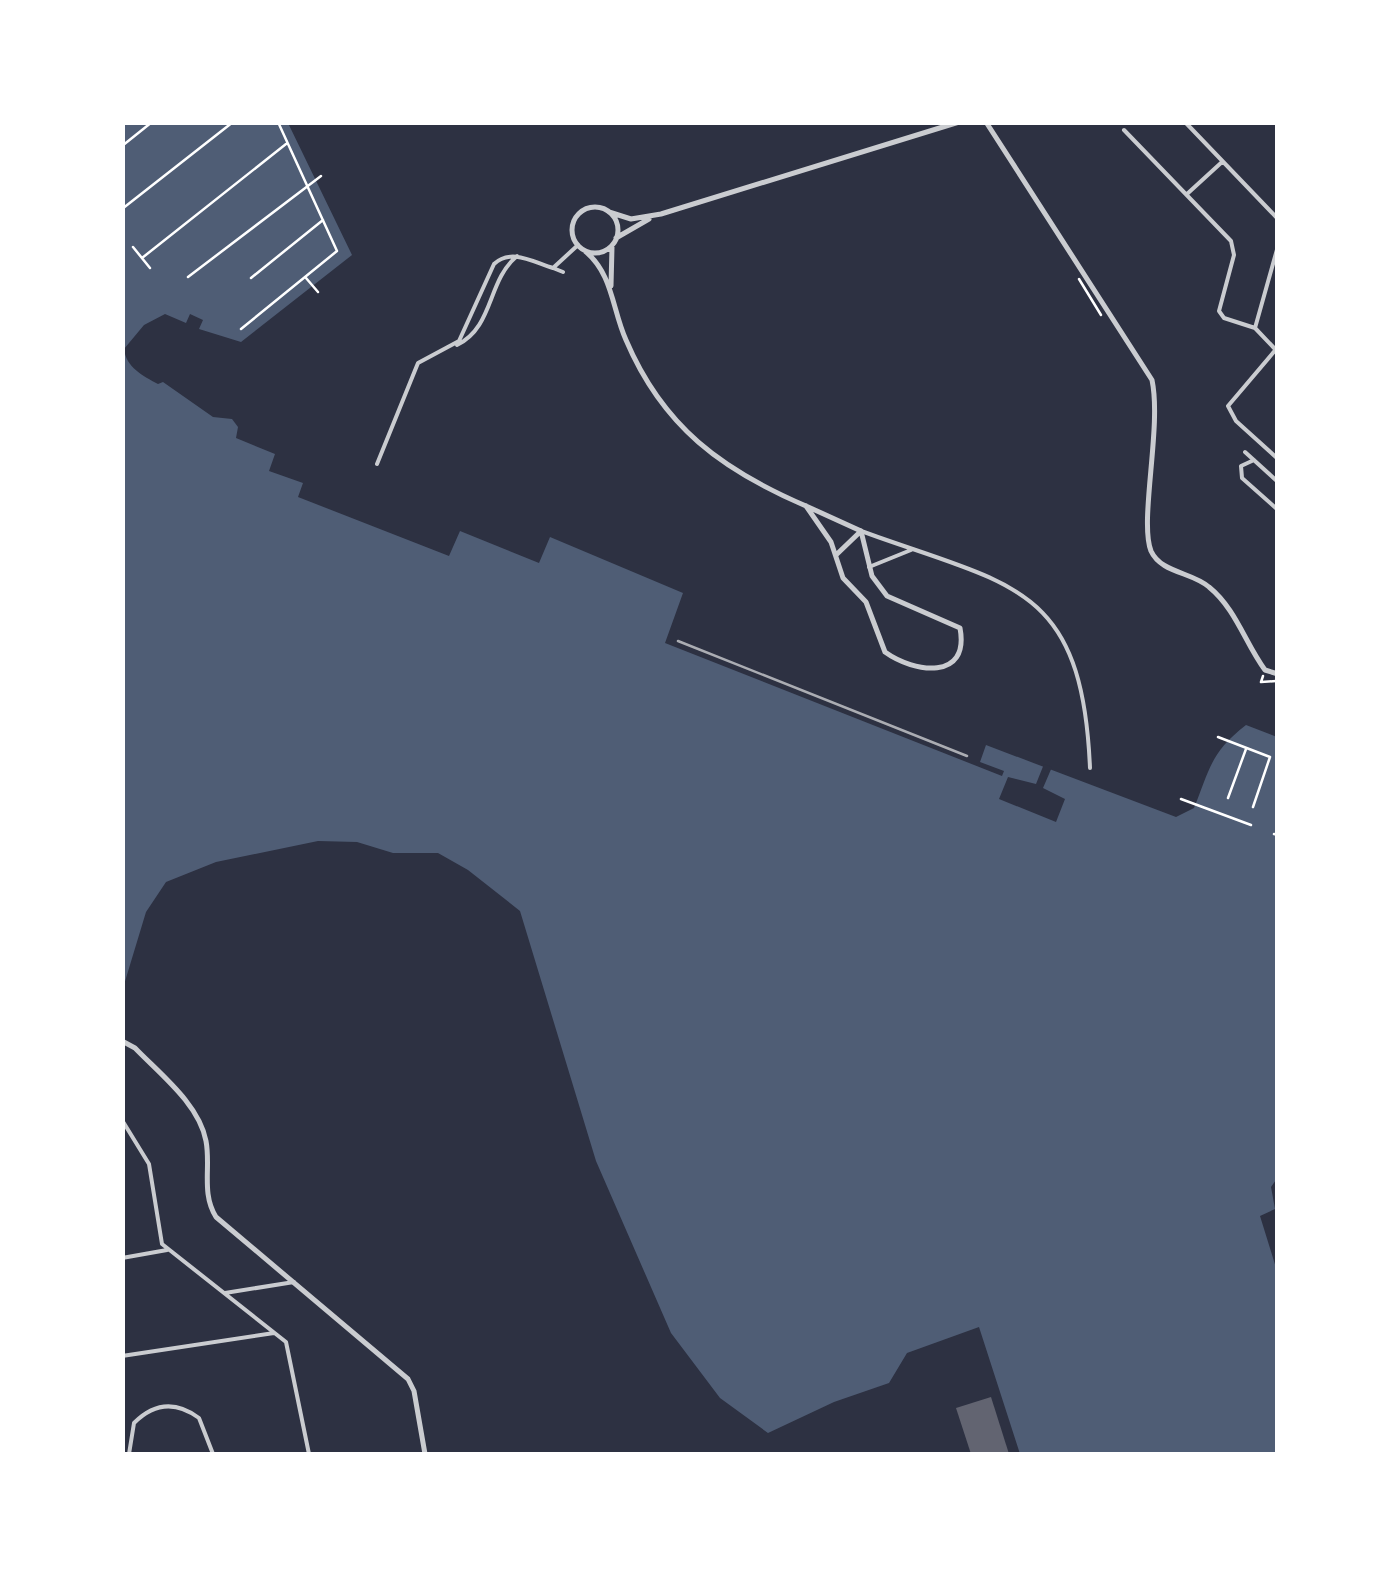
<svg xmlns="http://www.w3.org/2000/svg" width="1400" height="1577" font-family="Barlow,sans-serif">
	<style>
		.water { fill: #4f5d75 }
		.pier { fill: #2d3142 }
		.building { fill: #626471 }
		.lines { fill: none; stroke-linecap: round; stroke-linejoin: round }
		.path { stroke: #fff; stroke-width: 2.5 }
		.minor { stroke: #caccd0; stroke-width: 4 }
		.tertiary { stroke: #caccd0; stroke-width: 5 }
		.rail { stroke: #abadb3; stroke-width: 2.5 }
	</style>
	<rect width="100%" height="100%" fill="#2d3142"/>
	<path class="water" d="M123 123H288L352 255 241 342 199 329 203 320 190 314 186 323 165 314 144 325 124 349C126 367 143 376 158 384L163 382 213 417 232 419 238 427 236 438 275 454 269 471 303 483 298 497 449 556 460 531 539 563 550 537 683 593 665 643 1002 776 1004 771 980 762 986 745 1176 817 1194 808C1210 769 1210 753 1246 725L1277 737 1278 1177 1271 1187 1275 1209 1260 1216 1277 1271V1454H1020L979 1327 907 1353 889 1383 834 1402 768 1433 720 1398 671 1333 596 1161 520 911 468 870 438 853H393L357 842 318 841 216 862 166 882 146 912 123 988Z"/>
	<path class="pier" d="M1044 764 1052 767 1043 788 1065 799 1056 822 999 799 1008 777 1036 784Z"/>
	<path class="building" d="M991 1397 1009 1454H971L956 1408Z"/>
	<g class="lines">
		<path class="path" d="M122 146 152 122
			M122 209 233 122
			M133 247 150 268
			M142 258 286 144
			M188 277 321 176
			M251 278 323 220
			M306 278 318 292
			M1079 279 1101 315
			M241 329 337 251 278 122
			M1263 676 1261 682 1276 681
			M1218 737 1270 757 1253 807
			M1228 798 1246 749
			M1181 799 1251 825
			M1274 834 1278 835"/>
		<path class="minor" d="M1185 122 1278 219
			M1124 130 1231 241 1234 255 1219 311 1224 318 1255 328
			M1187 194 1222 162
			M553 268 563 272
			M1255 328 1278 246
			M1255 328 1275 349
			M457 345C494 327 487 281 517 256
			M1278 347 1228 406 1236 421 1278 459
			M1245 452 1278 482
			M1254 460 1241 466 1242 478 1278 510
			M377 464 418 363 459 341 494 264C511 248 533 262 553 268L578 245
			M861 531C1012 586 1082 583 1090 768
			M869 567 911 550
			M122 1120 149 1164 162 1244 286 1342 309 1454
			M122 1258 167 1250
			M225 1293 294 1282
			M122 1356 274 1333
			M129 1454 134 1423C154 1403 176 1401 199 1418L213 1454"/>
		<path class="tertiary" d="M986 122 1152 380C1162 427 1139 521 1151 551 1161 573 1192 572 1209 587 1236 609 1245 643 1265 670L1278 674
			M572 230a23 23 0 1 1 46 0a23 23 0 1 1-46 0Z
			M609 212 631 219 661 214 959 122
			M616 238 649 219
			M585 251C613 274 612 309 626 340 663 427 722 470 806 506L861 531 872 576 887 596 960 628C970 681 914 673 885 652L866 602 843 578 831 542 806 506
			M611 286 612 247
			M836 555 861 531
			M122 1041 135 1048C160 1074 199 1104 206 1141 211 1167 201 1193 216 1217L408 1379 414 1391 425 1454"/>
		<path class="rail" d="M678 641 967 756"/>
	</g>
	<rect width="1400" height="1577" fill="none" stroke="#ffffff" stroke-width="250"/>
</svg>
